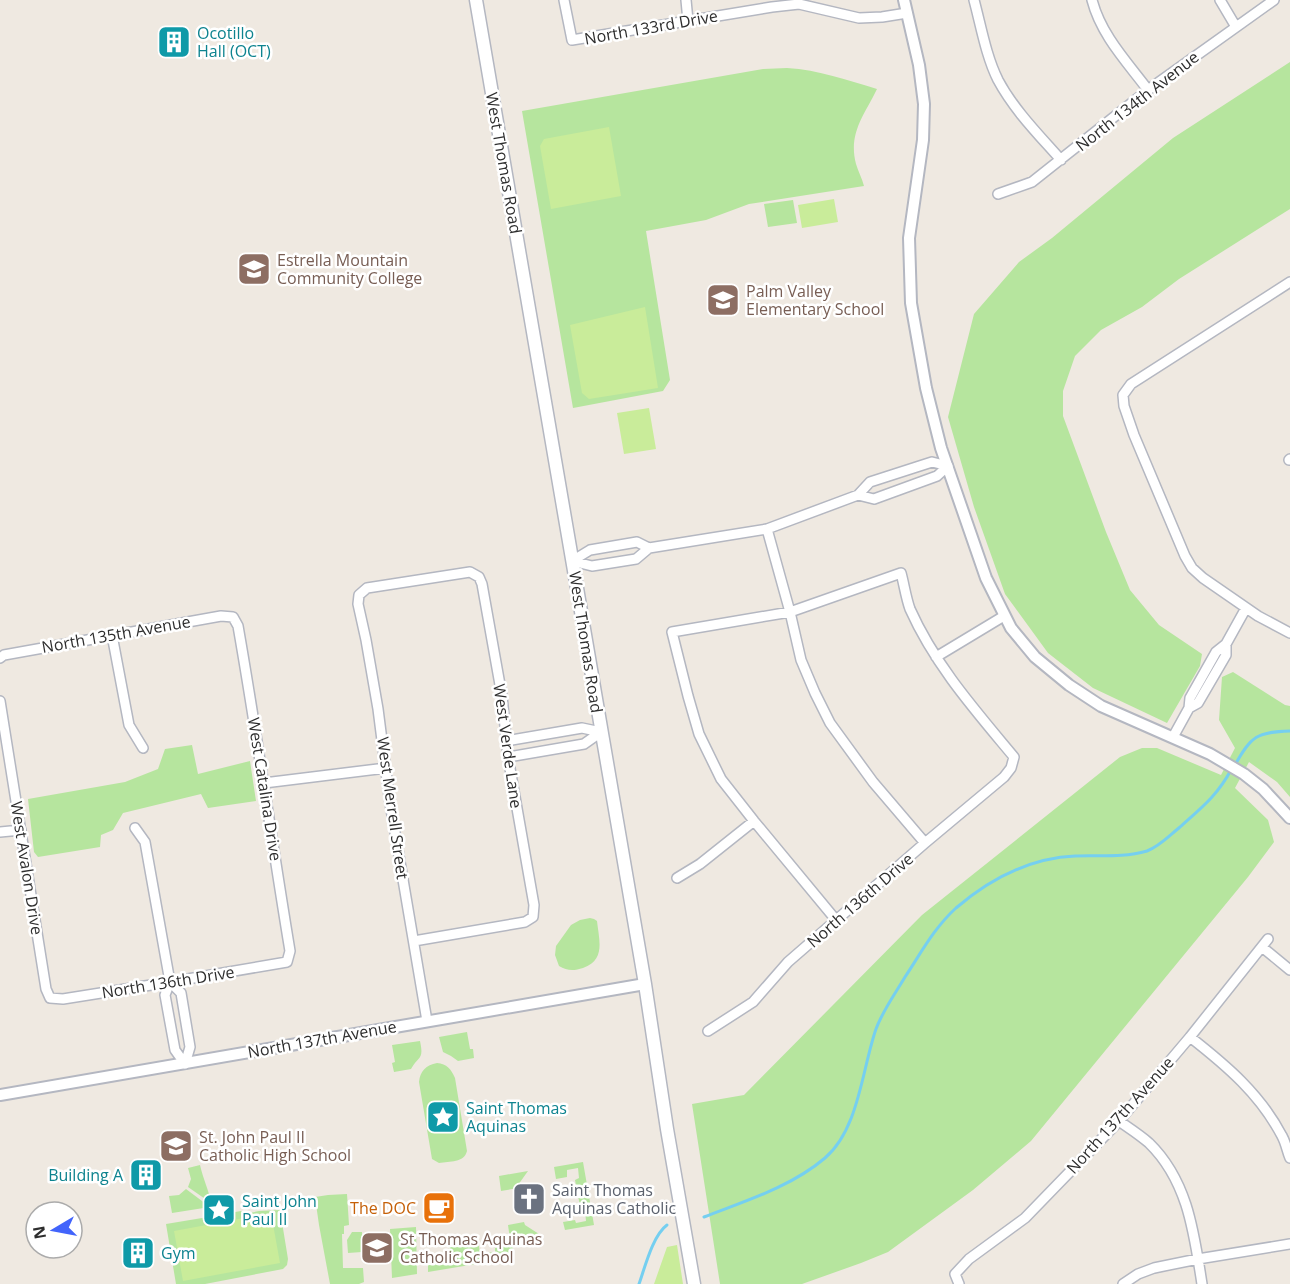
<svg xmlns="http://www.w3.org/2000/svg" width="1290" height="1284" font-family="'Open Sans',sans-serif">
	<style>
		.green { fill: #b6e59e }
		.pitch { fill: #c9ec9a }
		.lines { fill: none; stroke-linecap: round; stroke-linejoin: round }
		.stream { stroke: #75cff0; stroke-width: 3 }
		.minor-casing { stroke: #b4b7c1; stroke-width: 12 }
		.tertiary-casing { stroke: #b4b7c1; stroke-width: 14 }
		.secondary-casing { stroke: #b4b7c1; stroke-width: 15 }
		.minor { stroke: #fff; stroke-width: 9 }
		.tertiary { stroke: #fff; stroke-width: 10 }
		.secondary { stroke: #fff; stroke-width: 12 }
		.labels { text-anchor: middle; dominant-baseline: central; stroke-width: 5; stroke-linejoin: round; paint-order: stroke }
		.street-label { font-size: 16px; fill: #2e2e2e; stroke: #fff }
		.culture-label { font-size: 16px; fill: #0d838f; stroke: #fff; text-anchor: start }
		.education-label { font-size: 16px; fill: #785e54; stroke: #fff; text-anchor: start }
		.worship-label { font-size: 16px; fill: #5b616d; stroke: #fff; text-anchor: start }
		.food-label { font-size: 16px; fill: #c56008; stroke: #fff; text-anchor: end }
	</style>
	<rect width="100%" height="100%" fill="#efe9e1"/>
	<path class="green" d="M1290 62V209L1179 279 1142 307 1101 330 1075 356 1063 391V416L1106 532 1130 590 1159 625 1202 654 1200 666 1167 723 1093 688 1048 653 1005 594 974 507 948 417 974 314 1019 262 1052 238 1173 138Z
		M787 68C819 70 847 80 877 89 864 116 848 133 856 164 858 171 862 178 864 186L749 204 706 220 646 231 670 380 663 391 573 408 522 111 763 69Z
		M793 200 797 223 768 227 764 204Z
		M1233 672 1285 705 1290 706V797L1277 782 1249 762 1235 788 1268 820 1274 842 1248 877 1031 1141 973 1190 888 1252 861 1263 802 1284H720L692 1104 744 1095 922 915 1120 757 1142 748H1157L1221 775 1235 748 1219 720 1222 677Z
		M192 745 198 774 250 761 256 801 208 808 201 794 123 813 113 830 101 835 100 847 38 857 34 852 28 799 125 782 158 769 165 749Z
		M590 918 594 919 597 921C599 940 606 960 583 968 574 971 567 971 559 966L555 955 556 946 571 925 580 920Z
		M467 1032 470 1049H473L474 1058 458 1061 451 1056 443 1052 439 1037Z
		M420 1041C424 1060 419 1055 411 1069L394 1072 392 1063 395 1062 392 1045Z
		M437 1063C447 1064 451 1069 455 1078L467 1151C464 1163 450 1161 439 1163L432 1159 419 1082C420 1071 426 1065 437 1063Z
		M583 1162 594 1225 565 1230 563 1222 575 1220 576 1223 586 1221 585 1210H581L580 1206 575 1180 579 1178 578 1168 567 1170V1177L556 1179 554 1167Z
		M200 1165C203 1179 209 1190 211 1203L188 1187 191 1179 188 1168Z
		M528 1171 518 1185V1188L501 1191 499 1176Z
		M186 1189 210 1207 172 1213 169 1196 179 1195Z
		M347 1194 349 1225 344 1226V1234H342L343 1268H363L364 1282 359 1284H330L319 1225 315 1197 328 1195Z
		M280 1210 288 1259 287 1265 283 1269 205 1284H176L166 1224 214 1216 219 1217 224 1214 241 1211 250 1213 259 1211Z
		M524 1222 525 1225 539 1234 510 1239 508 1225Z
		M416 1227 417 1274 392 1278 390 1229Z
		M352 1232H362V1252L348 1253 347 1240Z
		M477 1236 482 1263 428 1272V1261L451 1259 449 1241Z
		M512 1245 514 1257 485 1262 484 1253 495 1252V1248Z"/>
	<path class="pitch" d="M609 127 621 196 551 209 540 146 544 139Z
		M834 199 838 222 802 228 798 205Z
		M645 307 658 388 589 399 582 393 570 325Z
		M649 408 656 449 624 454 617 413Z
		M271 1213 280 1263 183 1281 174 1231Z
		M677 1245 683 1284H654L667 1247Z"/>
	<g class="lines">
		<path class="stream" d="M1235 765C1251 736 1257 732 1290 731
			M704 1217C745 1201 791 1187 825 1158 859 1129 862 1069 876 1029 883 1010 895 994 905 977 921 953 934 928 956 908 990 879 1030 858 1075 856 1099 855 1123 858 1147 851 1160 846 1170 835 1180 827 1201 808 1217 796 1231 770
			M639 1284C645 1267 653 1235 667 1225"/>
		<defs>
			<path id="minor" d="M564 0 572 40 772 7 799 4 859 18 882 17 907 13
				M686 0 688 21
				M974 0C981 26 986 56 998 80 1014 110 1039 135 1061 160
				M1092 0C1101 35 1127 62 1148 90
				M1220 0 1236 27
				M998 194 1032 182 1148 90 1274 0
				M1290 282 1131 384 1123 395 1124 406 1134 435 1185 556 1192 568 1203 578 1258 616 1290 633
				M1289 460 1290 459
				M767 529 790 612 801 660 815 693 830 723 873 782 925 843
				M572 561 592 566 636 559 649 548 767 529 858 495 870 482 932 462 948 466 937 476 874 499 858 495
				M572 561 590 550 637 542 649 548
				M112 635 129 725 143 748
				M936 657 1004 616
				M0 658 4 655 221 616 233 617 238 626C257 734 272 843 290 951L287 962 170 982 63 999 50 998 46 989 0 701
				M1189 708 1198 703 1226 655V644L1246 608
				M1173 737 1189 708 1190 698 1216 652 1226 644
				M506 741 582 728 601 732
				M508 757 584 744 601 732
				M264 783 386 768
				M135 828 145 842 170 982 165 995 175 1050 185 1064
				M0 832 21 830
				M677 878 700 864 754 821
				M414 941 525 922 533 917 534 905 508 757 502 696 482 584 479 577 470 572 367 588 359 595 358 604 366 640 378 709 390 803 427 1021
				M1262 947 1290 970
				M170 982 181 993 190 1047 185 1064
				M708 1031 753 1002 788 962 925 843 1004 777 1011 768 1014 757C975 710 935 665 910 609 906 598 904 584 901 573L790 612 672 632 688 696 699 734 721 779 754 821 836 920
				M1190 1037C1227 1066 1260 1094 1282 1136 1286 1143 1287 1151 1290 1158
				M1119 1121C1129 1128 1140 1135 1149 1143 1188 1181 1194 1233 1202 1284
				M959 1284 955 1274 969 1259 1025 1218 1119 1121 1190 1037 1268 939
				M1123 1284 1138 1274 1154 1268 1198 1259 1290 1244"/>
			<path id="tertiary" d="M904 0 919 65 924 104 923 140 909 238 911 303 926 388 941 448 986 578 1011 628 1035 657 1069 685 1101 706 1210 754 1244 774 1263 789 1290 818
				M0 1095 645 984"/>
			<path id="secondary" d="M476 0 645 984 667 1129 694 1284"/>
		</defs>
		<use href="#minor" class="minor-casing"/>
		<use href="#tertiary" class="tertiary-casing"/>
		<use href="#secondary" class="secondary-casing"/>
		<use href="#minor" class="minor"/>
		<use href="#tertiary" class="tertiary"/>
		<use href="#secondary" class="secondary"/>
	</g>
	<defs>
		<symbol id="building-square" viewBox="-11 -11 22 22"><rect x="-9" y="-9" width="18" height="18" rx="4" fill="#0f9aa8" stroke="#fff"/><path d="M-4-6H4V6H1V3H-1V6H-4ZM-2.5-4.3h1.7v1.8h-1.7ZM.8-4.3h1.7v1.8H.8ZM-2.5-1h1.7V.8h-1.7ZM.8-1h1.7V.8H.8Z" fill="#fff"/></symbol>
		<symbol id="university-square" viewBox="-11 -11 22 22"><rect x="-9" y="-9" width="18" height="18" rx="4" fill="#8d6e63" stroke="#fff"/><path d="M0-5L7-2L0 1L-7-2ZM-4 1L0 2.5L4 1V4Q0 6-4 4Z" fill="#fff"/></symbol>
		<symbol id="school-square" viewBox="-11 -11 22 22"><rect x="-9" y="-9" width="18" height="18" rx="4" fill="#8d6e63" stroke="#fff"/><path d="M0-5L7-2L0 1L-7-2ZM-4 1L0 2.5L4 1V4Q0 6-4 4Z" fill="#fff"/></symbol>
		<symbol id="sight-square" viewBox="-11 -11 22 22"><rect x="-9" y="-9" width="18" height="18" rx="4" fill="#0f9aa8" stroke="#fff"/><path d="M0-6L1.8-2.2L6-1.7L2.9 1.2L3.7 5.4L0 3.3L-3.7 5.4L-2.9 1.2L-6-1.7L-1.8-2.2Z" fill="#fff"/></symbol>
		<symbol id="church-square" viewBox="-11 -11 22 22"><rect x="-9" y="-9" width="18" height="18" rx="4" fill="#6b7280" stroke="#fff"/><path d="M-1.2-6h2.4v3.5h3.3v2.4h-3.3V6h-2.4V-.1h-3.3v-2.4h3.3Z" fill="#fff"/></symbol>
		<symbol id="cafe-square" viewBox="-11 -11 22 22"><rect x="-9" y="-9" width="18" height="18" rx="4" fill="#e8710a" stroke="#fff"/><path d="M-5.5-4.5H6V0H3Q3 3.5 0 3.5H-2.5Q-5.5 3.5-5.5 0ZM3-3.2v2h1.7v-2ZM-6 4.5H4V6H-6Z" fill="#fff"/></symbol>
	</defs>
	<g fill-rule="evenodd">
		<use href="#building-square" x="155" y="23" width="38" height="38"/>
		<use href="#university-square" x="235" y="250" width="38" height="38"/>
		<use href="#school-square" x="704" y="281" width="38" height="38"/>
		<use href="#sight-square" x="424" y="1098" width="38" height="38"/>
		<use href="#school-square" x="157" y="1127" width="38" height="38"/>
		<use href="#building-square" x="127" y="1156" width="38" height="38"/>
		<use href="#church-square" x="510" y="1180" width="38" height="38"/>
		<use href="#cafe-square" x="420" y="1189" width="38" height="38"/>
		<use href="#sight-square" x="200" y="1191" width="38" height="38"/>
		<use href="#school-square" x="358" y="1229" width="38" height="38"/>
		<use href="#building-square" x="119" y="1234" width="38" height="38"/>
	</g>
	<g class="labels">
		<g class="street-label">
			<text transform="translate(651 27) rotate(-10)">North 133rd Drive</text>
			<text transform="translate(1137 101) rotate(-38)">North 134th Avenue</text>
			<text transform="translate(504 163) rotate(80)">West Thomas Road</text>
			<text transform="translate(116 634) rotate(-10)">North 135th Avenue</text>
			<text transform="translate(586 642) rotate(81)">West Thomas Road</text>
			<text transform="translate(508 746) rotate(82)">West Verde Lane</text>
			<text transform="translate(265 789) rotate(81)">West Catalina Drive</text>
			<text transform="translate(393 808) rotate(82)">West Merrell Street</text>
			<text transform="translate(27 868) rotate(81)">West Avalon Drive</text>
			<text transform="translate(860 900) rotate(-41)">North 136th Drive</text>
			<text transform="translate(168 982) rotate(-9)">North 136th Drive</text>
			<text transform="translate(322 1039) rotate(-10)">North 137th Avenue</text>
			<text transform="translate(1120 1115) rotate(-48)">North 137th Avenue</text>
		</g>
		<g class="culture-label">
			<text x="197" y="33">Ocotillo<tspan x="197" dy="18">Hall (OCT)</tspan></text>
			<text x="466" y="1108">Saint Thomas<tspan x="466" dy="18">Aquinas</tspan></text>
			<text x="123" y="1175" text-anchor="end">Building A</text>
			<text x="242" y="1201">Saint John<tspan x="242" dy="18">Paul II</tspan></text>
			<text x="161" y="1253">Gym</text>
		</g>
		<g class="education-label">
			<text x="277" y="260">Estrella Mountain<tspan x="277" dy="18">Community College</tspan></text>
			<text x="746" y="291">Palm Valley<tspan x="746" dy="18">Elementary School</tspan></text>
			<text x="199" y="1137">St. John Paul II<tspan x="199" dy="18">Catholic High School</tspan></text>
			<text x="400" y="1239">St Thomas Aquinas<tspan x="400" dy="18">Catholic School</tspan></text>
		</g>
		<g class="worship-label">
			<text x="552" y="1190">Saint Thomas<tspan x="552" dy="18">Aquinas Catholic</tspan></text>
		</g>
		<g class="food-label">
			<text x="416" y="1208">The DOC</text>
		</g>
	</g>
	<g transform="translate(54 1230) rotate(260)"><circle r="28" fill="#ffffff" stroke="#ababab" stroke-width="1.5"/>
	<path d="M0-4.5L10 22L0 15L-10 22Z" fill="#4264fb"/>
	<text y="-9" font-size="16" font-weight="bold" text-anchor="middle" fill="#2e2e2e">N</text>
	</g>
</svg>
